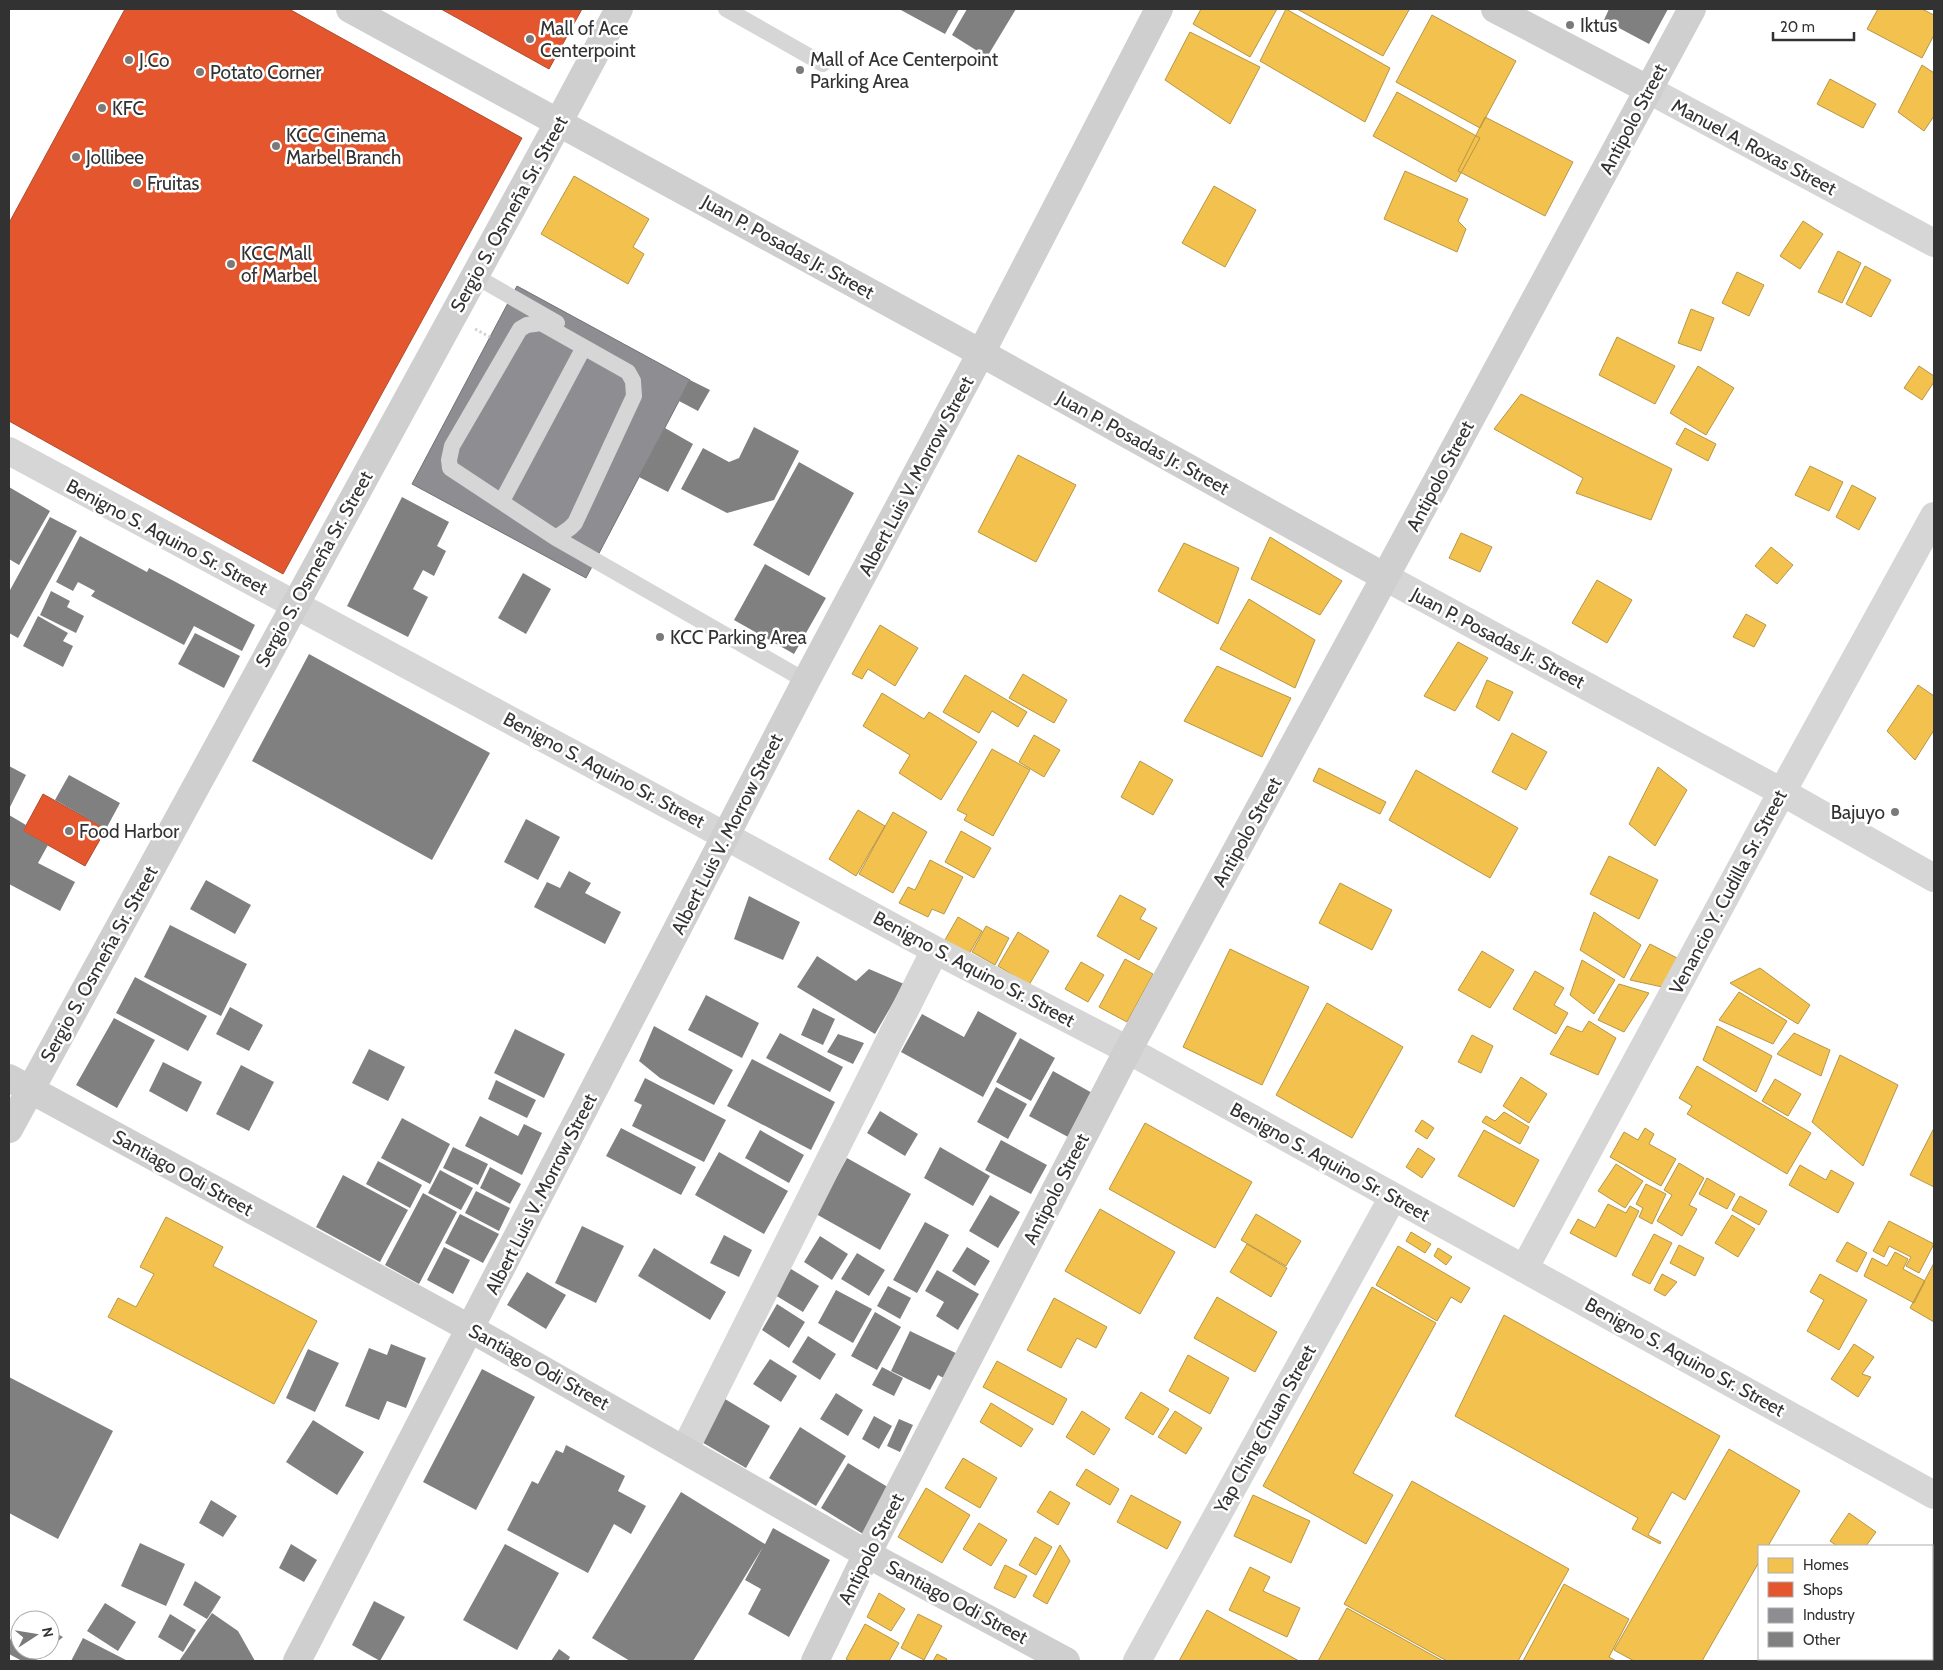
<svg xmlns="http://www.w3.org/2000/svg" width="1943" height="1670" font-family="Cabin,sans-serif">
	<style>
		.homes { fill: #f2c14e; stroke: #b89646 }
		.shops { fill: #e4572e; stroke: #af4c2f }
		.industry { fill: #8d8d92; stroke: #727275 }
		.building { fill: #808080 }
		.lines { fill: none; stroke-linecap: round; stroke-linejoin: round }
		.path { stroke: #d4d4d4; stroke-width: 3; stroke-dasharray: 2.5 2.5; stroke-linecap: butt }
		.lane { stroke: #d6d6d6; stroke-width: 16 }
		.street { stroke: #d6d6d6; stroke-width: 28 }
		.secondary { stroke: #cfcfcf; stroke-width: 28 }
		.poi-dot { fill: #7a7a7a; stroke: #fff; stroke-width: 2 }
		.labels { text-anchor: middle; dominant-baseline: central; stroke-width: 5; stroke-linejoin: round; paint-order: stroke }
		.poi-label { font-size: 19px; fill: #323232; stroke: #fff; text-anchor: start }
		.street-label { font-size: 19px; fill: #323232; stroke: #fff }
	</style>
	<rect width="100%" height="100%" fill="#fff"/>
	<path class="homes" d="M1201 9H1277L1250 57 1193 24Z
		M1286 9 1390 68 1365 122 1260 61Z
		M1297 9H1406L1409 10 1383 56Z
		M1878 9H1922L1934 15V35L1922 58 1867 29Z
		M1432 15 1516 61 1480 128 1396 82Z
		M1190 32 1260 67 1230 124 1165 80Z
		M1922 65 1934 73V116L1924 131 1898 112Z
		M1830 79 1876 104 1863 128 1817 104Z
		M1397 92 1480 138 1456 182 1373 136Z
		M1485 117 1573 162 1545 216 1458 171Z
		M1405 171 1468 199 1458 221 1466 229 1457 252 1384 219Z
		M574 176 649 219 633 247 644 254 628 284 541 234Z
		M1214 186 1256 210 1225 267 1182 243Z
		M1803 221 1823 234 1800 269 1780 256Z
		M1838 251 1861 263 1842 303 1818 292Z
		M1865 266 1891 280 1871 317 1846 304Z
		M1737 272 1764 285 1749 316 1722 303Z
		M1691 309 1714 318 1701 351 1678 343Z
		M1617 337 1675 366 1655 404 1599 375Z
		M1698 366 1734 388 1706 435 1670 413Z
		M1919 366 1934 376V382L1922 400 1904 388Z
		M1521 394 1672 469 1651 520 1576 493 1583 478 1494 429Z
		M1685 428 1716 444 1708 461 1676 444Z
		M1018 455 1076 485 1036 562 978 532Z
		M1810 466 1843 482 1829 511 1795 495Z
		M1852 485 1876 498 1859 530 1836 517Z
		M1461 533 1492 547 1480 572 1449 558Z
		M1270 537 1342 581 1320 615 1251 579Z
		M1184 543 1239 568 1218 624 1158 591Z
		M1771 547 1793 565 1777 584 1755 566Z
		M1597 580 1632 600 1607 643 1572 623Z
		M1249 599 1315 640 1295 688 1220 649Z
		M1746 614 1766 625 1754 647 1733 637Z
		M880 625 918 648 895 686 868 669 862 679 852 674Z
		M1458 642 1488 658 1455 711 1424 696Z
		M1217 666 1291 698 1262 757 1184 721Z
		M1023 674 1067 700 1054 723 1009 698Z
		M965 675 1027 712 1018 727 992 711 979 733 943 712Z
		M1487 680 1513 692 1499 721 1476 707Z
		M1918 685 1934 696V730L1915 760 1887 731Z
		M882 693 924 719 929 712 977 742 941 800 899 773 910 755 863 726Z
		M1512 733 1547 752 1526 790 1492 772Z
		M1034 735 1060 750 1044 777 1019 762Z
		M992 749 1030 770 993 836 964 820 967 815 957 810Z
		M1140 761 1173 780 1153 815 1121 797Z
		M1658 767 1687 790 1655 846 1629 824Z
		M1319 768 1386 802 1380 814 1313 781Z
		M1416 770 1518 828 1490 878 1389 820Z
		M858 810 885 826 856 876 829 859Z
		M893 812 927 832 893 893 859 874Z
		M961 831 991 848 974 878 945 862Z
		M1609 856 1658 880 1639 919 1590 894Z
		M930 860 963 877 944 914 932 909 928 917 899 903 908 887 915 890Z
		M1340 883 1392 910 1372 950 1319 923Z
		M1120 895 1146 909 1140 919 1157 928 1139 960 1097 936Z
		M1594 912 1641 945 1624 978 1580 950Z
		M958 917 982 931 965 961 941 947Z
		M986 926 1009 938 995 965 972 952Z
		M1018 932 1049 951 1029 985 998 966Z
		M1650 944 1677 958 1667 988 1630 980Z
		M1230 949 1309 987 1262 1085 1183 1047Z
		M1482 951 1514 970 1490 1008 1458 990Z
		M1125 959 1153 974 1127 1022 1099 1007Z
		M1582 960 1615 980 1594 1014 1570 995Z
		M1081 962 1104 975 1088 1002 1065 989Z
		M1760 968 1810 1005 1798 1024 1730 983Z
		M1535 971 1564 988 1554 1005 1568 1013 1556 1034 1513 1009Z
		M1619 984 1649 993 1624 1032 1598 1020Z
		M1739 992 1787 1021 1773 1044 1719 1020Z
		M1327 1003 1403 1047 1352 1138 1276 1095Z
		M1589 1021 1616 1038 1598 1075 1550 1054 1567 1026 1582 1032Z
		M1717 1026 1772 1056 1756 1092 1703 1060Z
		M1794 1033 1830 1050 1821 1076 1777 1054Z
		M1472 1035 1493 1046 1481 1073 1458 1062Z
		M1840 1055 1898 1085 1863 1166 1812 1122Z
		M1697 1066 1811 1133 1787 1174 1687 1114 1692 1106 1679 1098Z
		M1521 1077 1547 1094 1529 1123 1503 1106Z
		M1775 1079 1801 1094 1788 1116 1762 1101Z
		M1504 1112 1529 1127 1520 1144 1482 1122 1486 1116 1495 1121Z
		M1422 1120 1434 1128 1427 1139 1415 1131Z
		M1145 1123 1252 1182 1215 1248 1109 1189Z
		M1645 1128 1654 1134 1649 1144 1676 1159 1661 1186 1610 1157 1624 1132 1638 1140Z
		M1934 1128V1187L1910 1175Z
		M1484 1130 1539 1160 1514 1207 1458 1176Z
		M1418 1148 1435 1159 1422 1178 1406 1167Z
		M1679 1163 1704 1178 1689 1205 1697 1209 1682 1236 1657 1221 1672 1195 1664 1190Z
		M1616 1164 1643 1181 1625 1208 1598 1191Z
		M1800 1165 1826 1180 1831 1170 1854 1183 1838 1213 1789 1185Z
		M1707 1178 1735 1194 1727 1209 1699 1194Z
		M1646 1184 1666 1194 1652 1224 1639 1217 1643 1208 1636 1204Z
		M1740 1196 1767 1211 1759 1225 1732 1210Z
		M1608 1204 1626 1213 1630 1206 1639 1211 1616 1257 1570 1233 1578 1219 1595 1228Z
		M1100 1209 1175 1252 1140 1314 1065 1271Z
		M1256 1214 1301 1241 1286 1266 1241 1240Z
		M1732 1215 1755 1229 1738 1257 1715 1243Z
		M166 1217 223 1247 213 1266 317 1321 274 1404 108 1317 118 1298 136 1307 154 1274 140 1267Z
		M1889 1221 1934 1244 1919 1273 1906 1266 1911 1257 1889 1246 1884 1257 1873 1251Z
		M1411 1232 1431 1244 1425 1253 1406 1241Z
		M1654 1234 1672 1243 1650 1284 1632 1275Z
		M1847 1242 1867 1253 1857 1272 1836 1261Z
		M1247 1244 1287 1268 1271 1297 1230 1272Z
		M1679 1245 1704 1258 1695 1276 1670 1263Z
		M1398 1246 1470 1288 1461 1303 1451 1297 1437 1321 1376 1285Z
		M1438 1248 1452 1257 1446 1265 1434 1256Z
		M1895 1252 1908 1259 1903 1269 1925 1281 1914 1303 1864 1276 1872 1258 1887 1266Z
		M1934 1263V1322L1910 1308Z
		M1662 1274 1677 1282 1665 1296 1654 1290Z
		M1820 1274 1867 1300 1839 1350 1807 1331 1824 1300 1810 1292Z
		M1372 1287 1436 1323 1353 1473 1393 1495 1366 1544 1263 1486Z
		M1217 1297 1277 1332 1255 1372 1194 1338Z
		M1054 1298 1107 1327 1096 1348 1077 1338 1061 1368 1027 1350Z
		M1504 1315 1720 1436 1685 1500 1672 1492 1648 1535 1661 1542 1660 1544 1632 1529 1638 1518 1455 1416Z
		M1854 1344 1874 1357 1862 1374 1871 1377 1858 1397 1831 1379Z
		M1188 1355 1229 1378 1210 1414 1169 1391Z
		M997 1361 1067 1399 1053 1425 983 1387Z
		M1141 1392 1169 1409 1153 1435 1125 1418Z
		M991 1403 1033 1429 1021 1447 980 1422Z
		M1082 1411 1110 1429 1094 1455 1066 1437Z
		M1175 1411 1202 1428 1186 1454 1158 1437Z
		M1729 1449 1800 1491 1768 1546H1759V1562L1702 1661H1634L1614 1650Z
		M963 1458 997 1478 980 1508 945 1488Z
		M1086 1469 1119 1489 1110 1505 1076 1485Z
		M1412 1481 1569 1569 1518 1661H1447L1344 1604Z
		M926 1488 970 1515 942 1563 898 1537Z
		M1050 1491 1070 1503 1058 1525 1037 1512Z
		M1131 1495 1181 1522 1167 1549 1117 1522Z
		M1253 1495 1310 1521 1291 1563 1234 1536Z
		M1849 1513 1876 1532 1866 1546H1837L1830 1541Z
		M979 1523 1007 1540 991 1566 963 1549Z
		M1035 1537 1052 1547 1036 1575 1019 1565Z
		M1060 1545 1070 1561 1047 1604 1033 1596Z
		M1005 1565 1027 1576 1015 1598 994 1588Z
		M1250 1567 1270 1577 1263 1591 1300 1608 1287 1637 1229 1610Z
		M1564 1584 1629 1619 1609 1657 1616 1661H1523Z
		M879 1593 905 1609 891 1631 867 1617Z
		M1347 1608 1443 1661H1318Z
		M1207 1610 1299 1661H1179Z
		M918 1614 942 1626 924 1660 901 1648Z
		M865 1624 899 1643 889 1661H850L846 1659Z
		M937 1654 947 1659 946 1661H933Z
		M1872 1659H1898L1897 1661H1870Z"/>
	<path class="shops" d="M125 9H289L522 138 283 574 9 421V223Z
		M441 9H582L549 69Z
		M43 794 106 829 85 866 23 831Z"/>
	<path class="industry" d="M517 286 690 380 586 578 412 484Z"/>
	<path class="building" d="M899 9H959L945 34Z
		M967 9H1016L987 57 952 35Z
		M1609 9H1668L1649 44 1604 20Z
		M690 380 710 390 698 411 679 401Z
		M754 427 799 451 774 500 727 513 681 489 703 448 729 462 739 458Z
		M665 428 693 444 668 492 639 477Z
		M799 462 854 493 809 576 753 545Z
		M9 487 50 511 19 565 9 559Z
		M402 497 449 522 437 546 446 551 434 576 423 570 413 589 428 597 408 637 347 606Z
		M50 517 77 531 18 638 9 633V592Z
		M80 536 147 572 149 568 172 580 255 625 242 651 194 626 184 645 91 596 95 591 78 582 73 591 56 582Z
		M765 564 826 598 794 654 734 620Z
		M523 573 551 589 526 634 498 618Z
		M51 591 70 601 67 607 84 616 76 633 40 615Z
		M38 616 68 633 63 641 73 646 63 667 23 646Z
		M195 633 240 656 224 688 178 664Z
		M309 654 490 753 432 860 252 761Z
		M9 766 26 775 9 809Z
		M69 775 120 803 106 829 55 800Z
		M9 815 26 825 23 831 48 845 38 863 75 882 60 911 9 884Z
		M526 819 560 837 538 880 504 862Z
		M569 871 591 883 585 893 621 912 605 944 534 907 547 882 560 888Z
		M206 880 251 905 235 934 190 909Z
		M749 896 800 922 783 960 734 939Z
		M170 925 247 964 221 1016 144 977Z
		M817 956 856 981 869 969 904 984 875 1034 797 987Z
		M135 977 207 1016 188 1051 116 1013Z
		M706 995 759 1023 742 1058 688 1030Z
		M230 1007 263 1025 249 1051 216 1034Z
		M813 1008 835 1019 823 1045 801 1035Z
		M978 1011 1017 1033 983 1097 901 1052 922 1014 964 1037Z
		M114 1018 155 1040 117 1108 76 1085Z
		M654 1026 733 1070 714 1105 660 1078 639 1061Z
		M515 1029 565 1054 544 1098 494 1073Z
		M780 1033 843 1067 830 1092 766 1058Z
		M838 1034 864 1043 853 1064 827 1052Z
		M1020 1038 1055 1058 1031 1101 996 1082Z
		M369 1049 405 1067 388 1101 352 1083Z
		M752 1059 835 1102 811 1150 727 1106Z
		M163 1062 202 1082 187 1112 149 1091Z
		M241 1065 274 1082 249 1131 216 1114Z
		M1053 1071 1094 1094 1070 1138 1029 1116Z
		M645 1078 726 1120 704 1162 632 1126 642 1105 634 1101Z
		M496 1080 536 1100 527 1118 488 1099Z
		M996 1087 1027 1104 1008 1139 977 1122Z
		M880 1111 918 1134 905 1156 867 1133Z
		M480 1116 518 1136 524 1124 542 1133 522 1175 465 1146Z
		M402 1118 450 1144 430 1184 381 1158Z
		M621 1128 696 1167 681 1195 606 1156Z
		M760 1130 804 1155 789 1183 745 1158Z
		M1001 1140 1047 1165 1031 1194 985 1170Z
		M453 1147 488 1164 478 1185 443 1168Z
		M940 1147 990 1176 973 1206 924 1178Z
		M719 1152 788 1191 764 1234 695 1195Z
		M847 1158 911 1194 880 1250 816 1214Z
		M378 1161 422 1185 410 1208 366 1184Z
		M490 1167 521 1184 510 1204 480 1188Z
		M440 1170 473 1188 461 1210 428 1193Z
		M343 1175 408 1210 380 1262 316 1227Z
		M476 1191 510 1208 499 1231 465 1213Z
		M423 1193 457 1212 419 1284 385 1265Z
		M990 1195 1020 1212 998 1248 969 1231Z
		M460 1214 499 1234 483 1263 445 1243Z
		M925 1222 949 1235 917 1293 893 1280Z
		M582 1226 624 1246 596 1303 555 1283Z
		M724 1235 752 1250 739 1277 710 1263Z
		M820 1236 848 1254 832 1280 804 1262Z
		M444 1247 470 1260 453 1294 427 1280Z
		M967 1247 990 1261 975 1286 952 1271Z
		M654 1248 726 1292 710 1320 638 1276Z
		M857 1253 885 1270 869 1296 841 1279Z
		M791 1269 819 1286 803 1312 775 1295Z
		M937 1270 979 1294 958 1330 936 1316 944 1302 925 1291Z
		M527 1272 566 1295 546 1329 507 1305Z
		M888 1286 911 1298 900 1319 877 1306Z
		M836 1290 872 1309 853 1343 818 1323Z
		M777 1304 805 1322 789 1348 762 1330Z
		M875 1312 901 1327 877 1370 851 1356Z
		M910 1331 962 1356 949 1381 938 1375 930 1390 891 1371Z
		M808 1336 836 1354 820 1380 792 1362Z
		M391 1344 426 1358 406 1408 387 1401 379 1420 345 1406 369 1348 387 1355Z
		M308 1349 339 1363 315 1412 286 1398Z
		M770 1359 797 1376 781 1402 753 1384Z
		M882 1367 903 1378 894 1396 872 1385Z
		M482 1369 535 1397 476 1510 423 1482Z
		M9 1377 113 1431 58 1539 9 1513Z
		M836 1393 863 1410 848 1436 820 1419Z
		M725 1399 770 1426 746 1468 700 1441Z
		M874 1416 892 1426 879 1449 862 1439Z
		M899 1419 913 1425 900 1452 887 1446Z
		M313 1420 364 1452 337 1495 286 1462Z
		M800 1427 846 1456 816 1506 769 1478Z
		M566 1445 625 1476 618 1491 646 1506 631 1534 614 1524 588 1573 507 1530 532 1481 538 1484 556 1450 563 1453Z
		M848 1463 891 1489 863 1534 821 1508Z
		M681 1492 765 1544 773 1528 830 1560 789 1637 748 1614 761 1589 745 1580 763 1547 693 1661H630L592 1638Z
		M211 1500 237 1516 223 1537 199 1523Z
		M140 1543 185 1564 166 1606 121 1586Z
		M291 1544 317 1560 304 1582 279 1568Z
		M505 1544 559 1573 517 1650 463 1620Z
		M195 1581 221 1597 207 1619 183 1605Z
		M374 1601 405 1617 380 1661 352 1645Z
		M105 1603 136 1622 118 1651 87 1631Z
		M212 1613 238 1631 255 1661H179Z
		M170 1614 196 1630 183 1652 158 1637Z
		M20 1621V1650H48L35 1661H22L9 1654V1642Z
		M50 1630 63 1637 50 1648Z
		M83 1638 128 1661H71Z
		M559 1649 570 1657 568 1661H551Z"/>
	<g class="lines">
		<path class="path" d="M475 329 490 337"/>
		<path class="lane" d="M726 9 823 64
			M475 276 557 323
			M502 501 584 347
			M556 538 570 528 575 523 634 396 633 381 628 372 541 323 527 325 520 329 452 446 449 460 450 468 556 538 806 681"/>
		<path class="street" d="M1649 90 1934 243
			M9 451 694 819 935 950 1128 1050 1934 1495
			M1385 577 1782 792 1934 878
			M1524 1269 1782 792 1934 516
			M685 1449 935 950
			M1137 1661 1393 1197"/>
		<path class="secondary" d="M350 9 981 353 1385 577
			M1495 9 1649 90
			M9 1078 471 1329 867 1554 1066 1661
			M9 1129 549 140 619 9
			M297 1661 806 681 981 353 1159 9
			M815 1661 867 1554 1128 1050 1385 577 1692 9"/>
	</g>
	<g class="poi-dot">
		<circle cx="1570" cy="25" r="5"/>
		<circle cx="530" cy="39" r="5"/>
		<circle cx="129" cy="60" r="5"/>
		<circle cx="800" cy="70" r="5"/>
		<circle cx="200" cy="72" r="5"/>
		<circle cx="102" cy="108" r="5"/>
		<circle cx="276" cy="146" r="5"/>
		<circle cx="76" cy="157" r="5"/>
		<circle cx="137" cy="183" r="5"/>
		<circle cx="231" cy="264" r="5"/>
		<circle cx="660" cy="637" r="5"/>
		<circle cx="1895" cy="812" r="5"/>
		<circle cx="69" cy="831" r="5"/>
	</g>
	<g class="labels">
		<g class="poi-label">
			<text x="1580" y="25">Iktus</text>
			<text x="540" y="28">Mall of Ace<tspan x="540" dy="22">Centerpoint</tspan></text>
			<text x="810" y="59">Mall of Ace Centerpoint<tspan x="810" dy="22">Parking Area</tspan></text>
			<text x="139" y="60">J.Co</text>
			<text x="210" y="72">Potato Corner</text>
			<text x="112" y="108">KFC</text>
			<text x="286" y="135">KCC Cinema<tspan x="286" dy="22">Marbel Branch</tspan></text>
			<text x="86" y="157">Jollibee</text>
			<text x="147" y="183">Fruitas</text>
			<text x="241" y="253">KCC Mall<tspan x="241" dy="22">of Marbel</tspan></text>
			<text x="670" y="637">KCC Parking Area</text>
			<text x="1885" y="812" text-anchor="end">Bajuyo</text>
			<text x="79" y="831">Food Harbor</text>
		</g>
		<g class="street-label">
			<text transform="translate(1633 119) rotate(-62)">Antipolo Street</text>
			<text transform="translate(1754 147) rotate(28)">Manuel A. Roxas Street</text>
			<text transform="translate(509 214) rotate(-61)">Sergio S. Osmeña Sr. Street</text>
			<text transform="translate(788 247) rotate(29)">Juan P. Posadas Jr. Street</text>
			<text transform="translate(1143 443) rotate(29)">Juan P. Posadas Jr. Street</text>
			<text transform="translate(916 476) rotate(-62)">Albert Luis V. Morrow Street</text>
			<text transform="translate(1440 476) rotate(-62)">Antipolo Street</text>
			<text transform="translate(167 537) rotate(28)">Benigno S. Aquino Sr. Street</text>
			<text transform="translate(314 569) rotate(-61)">Sergio S. Osmeña Sr. Street</text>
			<text transform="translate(1498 638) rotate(28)">Juan P. Posadas Jr. Street</text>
			<text transform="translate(604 770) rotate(28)">Benigno S. Aquino Sr. Street</text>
			<text transform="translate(1247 832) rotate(-61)">Antipolo Street</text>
			<text transform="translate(727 834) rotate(-63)">Albert Luis V. Morrow Street</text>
			<text transform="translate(1728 892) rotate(-62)">Venancio Y. Cudilla Sr. Street</text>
			<text transform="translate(99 964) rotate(-61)">Sergio S. Osmeña Sr. Street</text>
			<text transform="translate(974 969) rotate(28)">Benigno S. Aquino Sr. Street</text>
			<text transform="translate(1330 1162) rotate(29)">Benigno S. Aquino Sr. Street</text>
			<text transform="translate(183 1173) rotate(29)">Santiago Odi Street</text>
			<text transform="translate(1056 1189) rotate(-63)">Antipolo Street</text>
			<text transform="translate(541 1194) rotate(-63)">Albert Luis V. Morrow Street</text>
			<text transform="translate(1685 1357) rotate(29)">Benigno S. Aquino Sr. Street</text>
			<text transform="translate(539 1367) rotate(29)">Santiago Odi Street</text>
			<text transform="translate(1265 1429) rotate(-61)">Yap Ching Chuan Street</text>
			<text transform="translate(871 1549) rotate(-63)">Antipolo Street</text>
			<text transform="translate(957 1602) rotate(28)">Santiago Odi Street</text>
		</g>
	</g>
	<rect width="1943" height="1670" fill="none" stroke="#323232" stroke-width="20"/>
	<rect x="1758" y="1545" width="175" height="115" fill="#ffffff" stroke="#adadad"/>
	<rect x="1768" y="1558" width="25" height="15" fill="#f2c14e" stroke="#adadad"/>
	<text x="1803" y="1570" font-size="15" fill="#323232">Homes</text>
	<rect x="1768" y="1582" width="25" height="15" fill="#e4572e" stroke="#adadad"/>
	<text x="1803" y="1595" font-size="15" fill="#323232">Shops</text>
	<rect x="1768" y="1608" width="25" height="15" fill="#8d8d92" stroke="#adadad"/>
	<text x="1803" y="1620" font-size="15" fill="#323232">Industry</text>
	<rect x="1768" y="1632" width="25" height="15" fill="#808080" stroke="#adadad"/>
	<text x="1803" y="1645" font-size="15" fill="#323232">Other</text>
	<g transform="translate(35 1635) rotate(78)"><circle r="24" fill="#ffffff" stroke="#adadad"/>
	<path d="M0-4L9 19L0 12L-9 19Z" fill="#7a7a7a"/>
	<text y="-8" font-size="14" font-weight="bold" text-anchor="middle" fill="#323232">N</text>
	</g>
	<path d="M1773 32v8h81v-8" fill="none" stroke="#323232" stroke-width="2.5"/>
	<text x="1780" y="32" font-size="15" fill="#323232" stroke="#ffffff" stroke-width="4" paint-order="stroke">20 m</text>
</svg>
